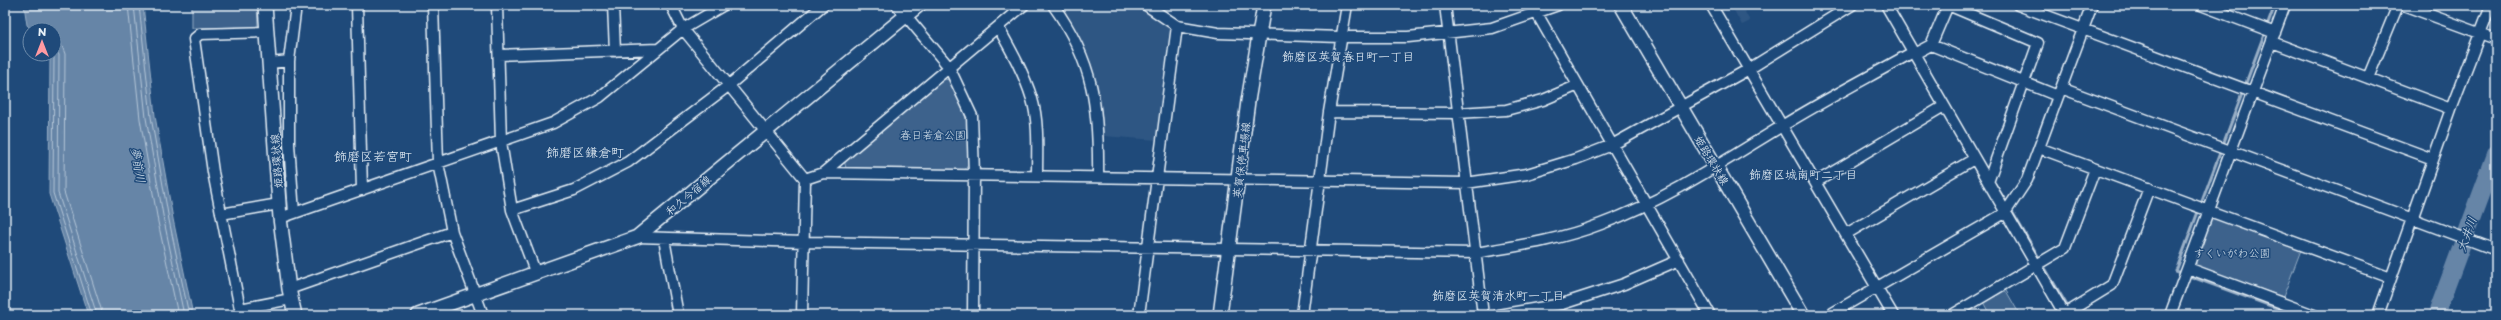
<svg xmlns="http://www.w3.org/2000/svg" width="2501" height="320" font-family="'Playpen Sans','Klee One',sans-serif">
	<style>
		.built { fill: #2e5683 }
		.green { fill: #3c628c; stroke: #92aac2 }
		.water { fill: #6685a7; stroke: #9ab0c7 }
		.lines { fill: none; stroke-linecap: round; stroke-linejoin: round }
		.shore { stroke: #b4c6d8; stroke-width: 1 }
		.stream { stroke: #9ab0c7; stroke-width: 3 }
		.river { stroke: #6685a7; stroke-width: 17 }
		.minor-casing { stroke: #e8f1f8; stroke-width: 13 }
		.major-casing { stroke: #e8f1f8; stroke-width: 16 }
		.minor { stroke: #1f4a7a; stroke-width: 10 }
		.major { stroke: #1f4a7a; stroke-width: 13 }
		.labels { text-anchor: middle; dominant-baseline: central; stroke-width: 3; stroke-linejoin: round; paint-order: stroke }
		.park-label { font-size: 11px; fill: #d7e3ed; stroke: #1f4a7a }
		.street-label { font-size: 11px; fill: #e8f1f8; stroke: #1f4a7a }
		.neighbourhood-label { font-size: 12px; fill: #e8f1f8; stroke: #1f4a7a }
		.water-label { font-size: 12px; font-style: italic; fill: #d4e1ec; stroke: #1f4a7a }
		.quarter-label { font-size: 13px; fill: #e8f1f8; stroke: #1f4a7a }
	</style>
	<rect width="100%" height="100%" fill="#1f4a7a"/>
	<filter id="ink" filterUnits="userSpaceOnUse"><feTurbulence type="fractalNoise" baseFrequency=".025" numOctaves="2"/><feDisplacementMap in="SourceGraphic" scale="8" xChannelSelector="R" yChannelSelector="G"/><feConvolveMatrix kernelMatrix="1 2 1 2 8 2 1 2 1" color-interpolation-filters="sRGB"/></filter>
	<g filter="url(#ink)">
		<path class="built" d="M1059 5H1134L1170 27 1156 140 1103 136 1093 70 1075 31Z
			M1736 5H1741L1750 21 1742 25 1732 7Z"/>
		<path class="green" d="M257 5 258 27 192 28V6Z
			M944 79 950 80C961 100 981 149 965 170L846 168 844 160Z
			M2216 218 2301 250 2283 297 2198 267 2195 261 2210 220Z
			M2005 289 2020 315H1990L1983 302Z"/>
		<path class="water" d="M24 5H143L155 116 173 219 193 315H88L49 194 50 54H54V30H32L27 25Z"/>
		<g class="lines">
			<path class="shore" d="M128 5 140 119 158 222 178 315
				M134 5 146 118 164 221 184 315
				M139 5 151 117 169 220 189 315
				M54 40 62 46 65 54 64 192 103 315
				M54 46 59 55 58 193 97 315
				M54 54 53 193 92 315"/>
			<path class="stream" d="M2275 5 2176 271 2295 315
				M1995 184 2008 205
				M2011 210 2069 309"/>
			<path class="river" d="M2436 315 2496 153"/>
			<defs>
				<path id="minor" d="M357 5 362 190
					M433 5 438 163 452 232 483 315
					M497 5 501 142 512 210 536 274
					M613 5 615 51
					M671 5 683 29 805 179 802 315
					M897 5 949 67 972 116 974 174 973 315
					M1053 5C1094 62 1099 108 1098 177
					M1146 5 1177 26 1218 33 1340 37H1408L1492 28 1558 5
					M1445 5 1483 315
					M1532 5 1710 315
					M1711 5 1893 315
					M1886 5 2065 315
					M1948 5 2038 43 1988 182
					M2018 5 2433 159
					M2201 5 2275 33
					M2403 5 2496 39
					M998 27C1011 50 1024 73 1032 99 1039 122 1037 151 1037 175
					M266 32 200 34 194 39 213 172 240 309 291 299
					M2272 42 2451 109
					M1931 45 2058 96
					M1914 54 1931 45 1948 5
					M499 55 658 49
					M289 61V144L294 213
					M270 63 289 61 296 5
					M2368 78 2398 5
					M2061 88 2496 250
					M1329 112 1458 113 1506 110 1543 100 1576 86
					M2039 148 2391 278
					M823 173 1466 183 1527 174 1576 159 1612 145 1749 69 1852 5
					M805 179 823 173 1024 5
					M1816 182 1944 106
					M512 210 574 190 628 162 728 86 823 5
					M221 214 279 204
					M280 218 553 123 600 97 683 29 724 5
					M1846 234 1974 159
					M637 237 804 242 1475 253C1518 246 1560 240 1601 224 1666 200 1723 162 1782 126 1824 100 1869 77 1913 52
					M664 239 678 315
					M2188 268 2314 315
					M289 289 452 232
					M1139 315 1177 26
					M1302 315 1329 112 1347 5
					M1498 315 1562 304 1624 284 1679 260
					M1829 315 2005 213 2027 180 2092 5
					M1952 315 2065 248 2095 169
					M2063 315 2112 285 2149 188
					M2170 315 2285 5
					M2378 315 2451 109 2491 5"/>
				<path id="major" d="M265 5 280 218 289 289 295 315
					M1621 5 1803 315
					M418 315 637 237 919 5
					M1220 315 1248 101 1264 5"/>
			</defs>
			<use href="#minor" class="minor-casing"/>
			<use href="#major" class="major-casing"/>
			<use href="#minor" class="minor"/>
			<use href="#major" class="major"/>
		</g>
	</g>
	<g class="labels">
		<g class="park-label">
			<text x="933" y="134">春日若倉公園</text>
			<text x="2232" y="252">すくいがわ公園</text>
		</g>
		<g class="street-label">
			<text transform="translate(1241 160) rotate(-83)">英賀保停車場線</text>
			<text transform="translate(1712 160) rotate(59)">姫路環状線</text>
			<text transform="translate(276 161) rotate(-94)">姫路環状線</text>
			<text transform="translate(688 195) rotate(-40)">和久今宿線</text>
		</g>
		<g class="neighbourhood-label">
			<text x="1348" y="56">飾磨区英賀春日町一丁目</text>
			<text x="1803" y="174">飾磨区城南町二丁目</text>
			<text x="1498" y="295">飾磨区英賀清水町一丁目</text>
		</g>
		<g class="water-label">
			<text transform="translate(139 165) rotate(81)">夢前川</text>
			<text transform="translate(2466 234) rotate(-70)">大井川</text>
		</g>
		<g class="quarter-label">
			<text x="585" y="151">飾磨区鎌倉町</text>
			<text x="373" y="155">飾磨区若宮町</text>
		</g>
	</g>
	<rect width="2501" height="320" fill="none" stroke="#1f4a7a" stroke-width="20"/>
	<rect x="10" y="10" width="2481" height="300" fill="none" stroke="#e8f1f8" stroke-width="1.5" filter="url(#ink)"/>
	<g transform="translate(42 42)"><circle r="19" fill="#1f4a7a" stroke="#6f8dac"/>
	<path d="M0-3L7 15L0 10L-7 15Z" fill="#ff9aa2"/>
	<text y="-6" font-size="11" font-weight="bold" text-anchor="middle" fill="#e8f1f8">N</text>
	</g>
</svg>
